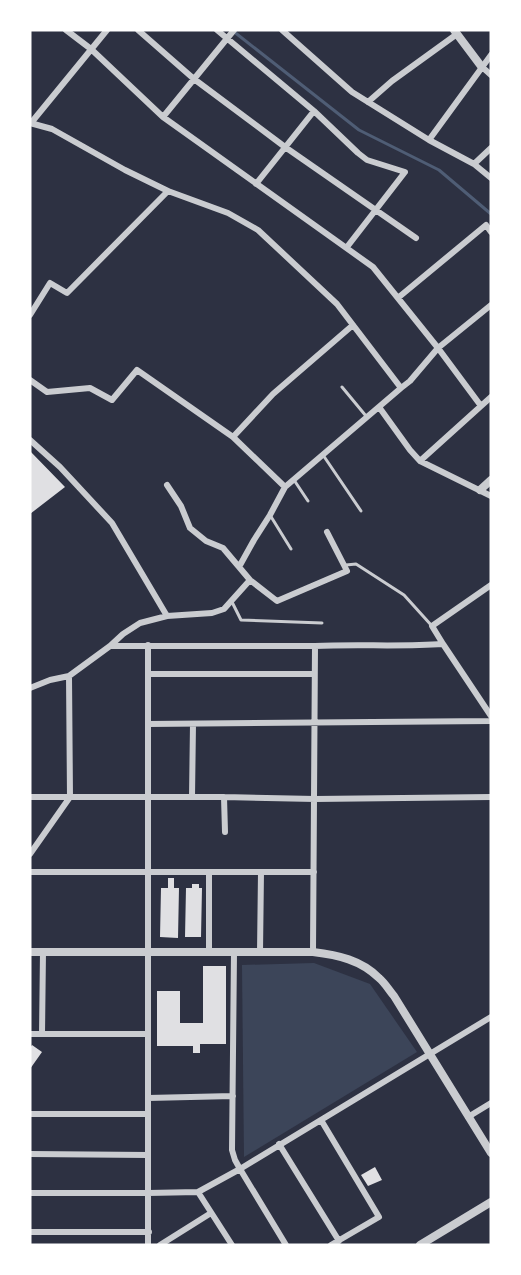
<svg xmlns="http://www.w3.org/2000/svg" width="521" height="1275" font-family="'PT Sans Narrow',sans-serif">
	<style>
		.green { fill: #3c4559 }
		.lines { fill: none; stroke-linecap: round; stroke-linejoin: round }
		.stream { stroke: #4f5d75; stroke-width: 3 }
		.building { fill: #e0e0e3 }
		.service { stroke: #caccd0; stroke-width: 3 }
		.minor { stroke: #caccd0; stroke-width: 6 }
		.tertiary { stroke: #caccd0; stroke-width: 8 }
	</style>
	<rect width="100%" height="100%" fill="#2d3142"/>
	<path class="green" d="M314 963 370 984 417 1052 244 1157 242 965Z"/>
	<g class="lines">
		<path class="stream" d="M233 31 359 130 439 170 491 214"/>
	</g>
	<path class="building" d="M30 451 65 487 30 514Z
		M168 878H174V888H179L178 938 160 937 161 888H168Z
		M192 884H199V888H202L201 937H185L186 888H192Z
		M203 966H226V1044H200V1053H193V1046H157V991H180V1023H203Z
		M32 1045 42 1052 30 1069V1048Z
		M375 1167 382 1180 368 1186 361 1175Z"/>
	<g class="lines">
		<path class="service" d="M342 387 366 416
			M323 455 361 511
			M294 480 308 501
			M270 515 291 549
			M346 565 356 564 404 595 432 626
			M232 602 241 620 322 623"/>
		<path class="minor" d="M66 30 91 49 163 117 373 267 438 348 481 406
			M138 30 194 79 285 147 416 238
			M217 30 314 111 358 153 367 160 405 172 347 247
			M282 30 352 92 429 140 474 164 491 148
			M481 66 491 75
			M368 102 392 81 457 34
			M163 117 234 30
			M30 123 52 129 125 170 168 191 228 213 258 230 337 304 401 388 285 487 270 515 254 540 239 567
			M31 123 107 30
			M429 140 491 55
			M474 164 491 178
			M256 184 314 111
			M399 297 486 225 491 232
			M30 315 50 283 67 293 168 191
			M30 380 47 392 90 388 112 400 137 370 233 437 285 487
			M401 388 410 381 438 348 491 305
			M379 407 410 450 420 461 491 496
			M233 437 273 394 353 325
			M30 440 60 467 112 523 167 616
			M420 461 491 397
			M167 485 181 506 190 528 206 541 223 548 250 580 277 601 347 571 327 532
			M443 644 432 626 491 585
			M148 645V1245
			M110 646H315C358 644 401 647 443 644L491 716
			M149 674H314
			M30 688 50 680 69 676 110 646 123 634 140 623 167 616 212 613 224 609 250 580
			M148 724 491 721
			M30 797H224L315 799 491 797
			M192 797 193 724
			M224 797 225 832
			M30 854 70 797 69 676
			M30 872H314
			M209 872V953
			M260 952 261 872
			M313 952 315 646
			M234 953 232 1150 235 1160 240 1169 286 1245
			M30 1034H148
			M42 1034 43 952
			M148 1098 233 1096
			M30 1114H148
			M468 1117 491 1103
			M321 1120 379 1217 331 1245
			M279 1144 339 1241
			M30 1154 148 1155
			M198 1192 232 1245
			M30 1193H148L198 1192 240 1169 491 1017
			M30 1232H149
			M160 1245 211 1213"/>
		<path class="tertiary" d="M454 30 481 66
			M480 490 491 480
			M30 952H313C338 955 361 960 379 978 385 983 389 990 394 996L491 1153
			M420 1245 491 1202"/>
	</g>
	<rect width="521" height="1275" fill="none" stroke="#ffffff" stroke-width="63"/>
</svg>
